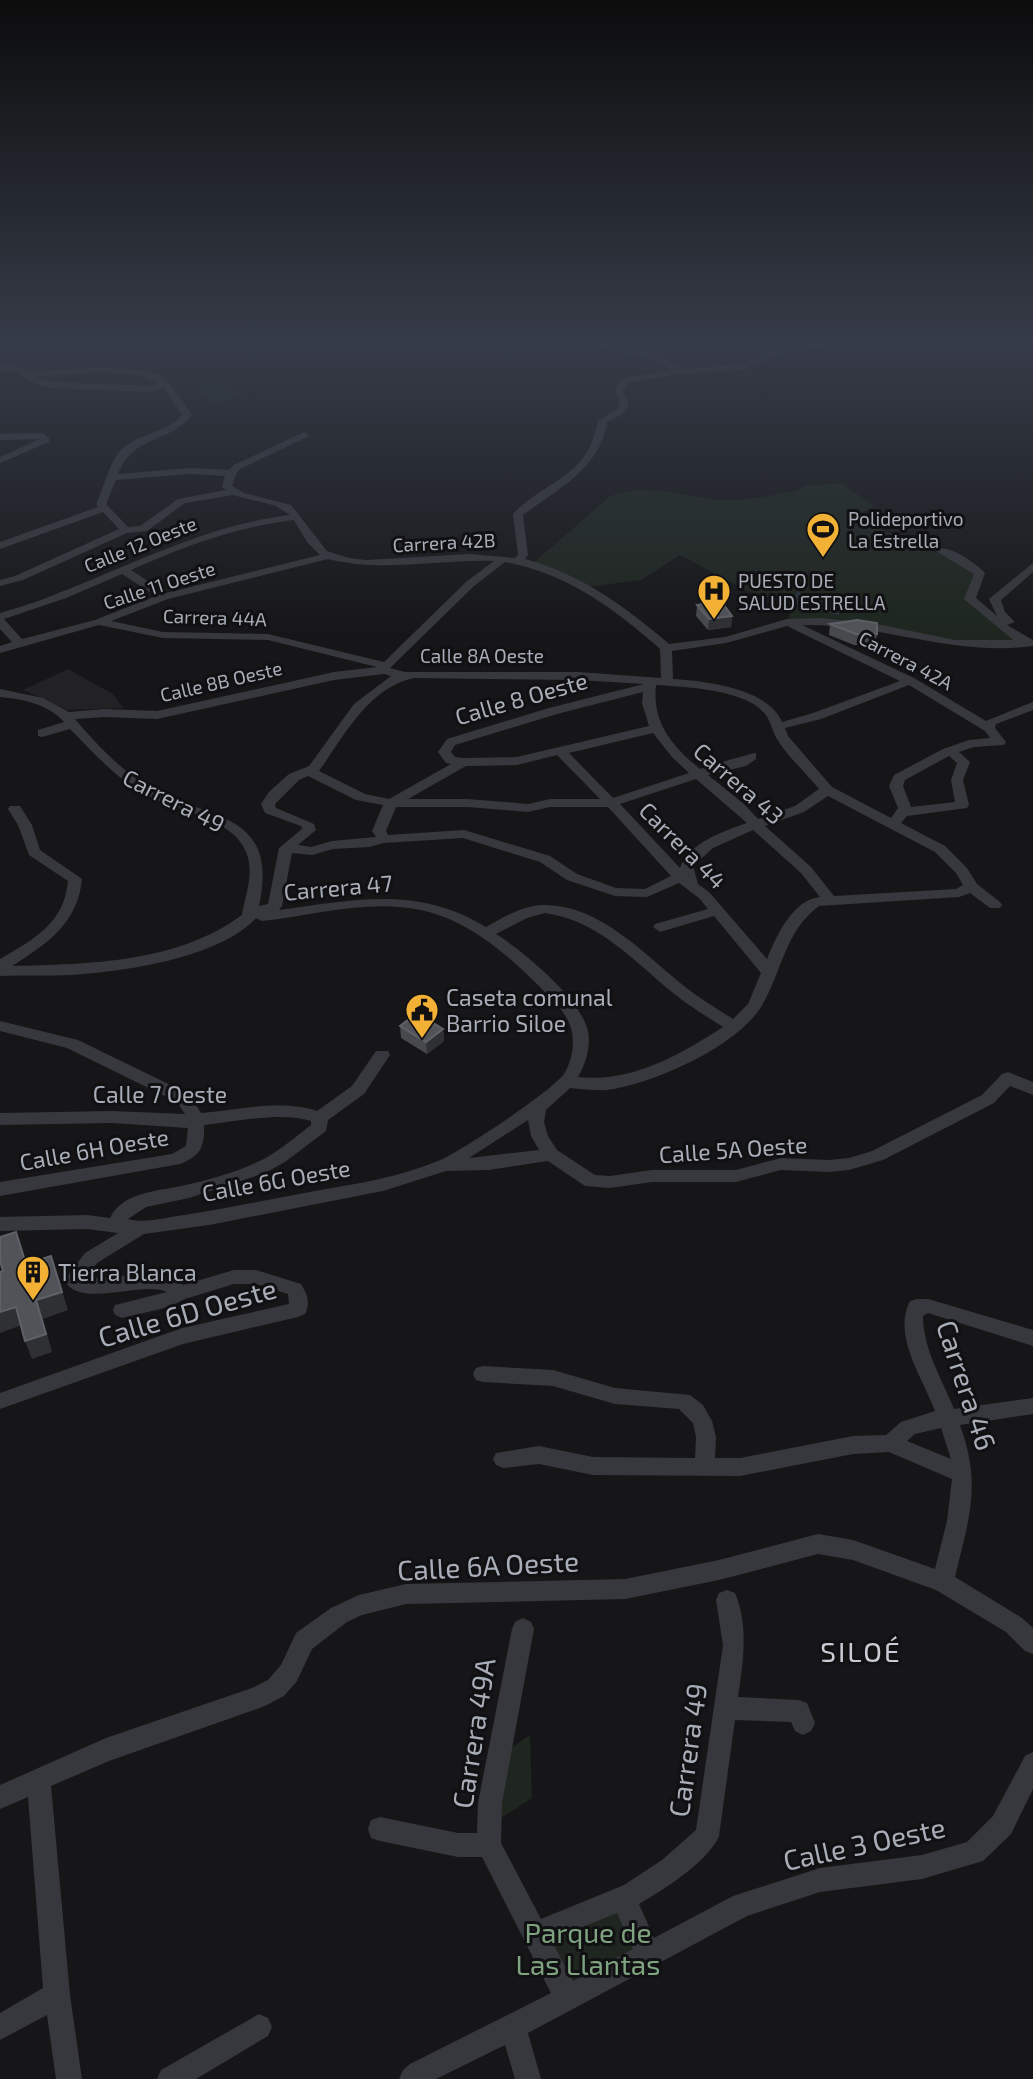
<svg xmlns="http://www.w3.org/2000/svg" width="1033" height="2079" font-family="'Exo 2',sans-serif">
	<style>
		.built { fill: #222225 }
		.green { fill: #1e261f }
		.water { fill: #2c353c }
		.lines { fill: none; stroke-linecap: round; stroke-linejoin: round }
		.street { fill: #37383d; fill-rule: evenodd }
		.wall { fill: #47494d }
		.shaded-wall { fill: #2f3033 }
		.building { fill: #525359; stroke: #5f6168; stroke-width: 2 }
		.labels { text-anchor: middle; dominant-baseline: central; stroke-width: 6; stroke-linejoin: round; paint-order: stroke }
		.far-poi-label { font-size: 19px; fill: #a8adb8; stroke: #111113; text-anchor: start }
		.far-street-label { font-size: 19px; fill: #a8adb8; stroke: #111113 }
		.street-label { font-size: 23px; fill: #a8adb8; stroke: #111113 }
		.poi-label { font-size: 23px; fill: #a8adb8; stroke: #111113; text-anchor: start }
		.near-street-label { font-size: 28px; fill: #a8adb8; stroke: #111113 }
		.near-neighbourhood-label { font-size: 28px; letter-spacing: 2px; fill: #c9ccd4; stroke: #111113 }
		.near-park-label { font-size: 28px; fill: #7fa381; stroke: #111113 }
	</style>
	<rect width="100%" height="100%" fill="#161618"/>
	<path class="built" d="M68 669 113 694 123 708 67 710 23 690Z"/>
	<path class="green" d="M221 382 241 396 216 403 196 389Z
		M841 483 874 506 853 518 935 552 939 550 980 573 970 599 1030 643H955L882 628 787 622 791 612C781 601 771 598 757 596L680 555 641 580 587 587 531 565 609 497C649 479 696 503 737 500 757 499 777 494 796 491L805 486Z
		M530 1735 532 1798 490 1825 499 1756Z
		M623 1897 648 1953 567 1997 536 1934Z"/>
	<path class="water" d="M798 592 847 604 838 615 788 603Z"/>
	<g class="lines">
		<path class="street" d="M587 343H602L657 355 681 368 741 365 782 348 821 343H843L784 353 743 370 679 374 627 383 623 391 629 404 622 414 607 422C599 470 559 488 523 515L528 555 525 559C581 574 626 607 669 644L725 637 787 619 822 618 882 625 955 640H1013L964 599 974 574 934 550C946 542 976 563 985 573L976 598 997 616 989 599 1033 563V572L1001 600 1005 612 1015 622 1007 625 1033 640V646C955 657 880 623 802 625L914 678 986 721 1033 702V710L996 724 995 728 1006 742 1004 745 974 747 959 752 970 762 963 780 969 805 967 808 907 816 901 823 945 846 967 868 977 884 1000 902 1002 905 1000 908H990L970 893 959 897 819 906C784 932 782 973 761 1007 736 1047 653 1084 607 1090 595 1091 582 1089 570 1088L546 1110 544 1122 548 1136 557 1150 595 1175 610 1176 652 1170H736L781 1158 829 1160 849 1158 872 1151 982 1095 1002 1074 1008 1072 1033 1082V1095L1010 1086 994 1103 883 1160 849 1170 829 1172 781 1170 736 1182H652L610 1188 585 1186 548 1161 489 1170 446 1171 383 1191 209 1225 144 1234 97 1263 86 1277C111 1281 166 1264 183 1285L234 1270H256L301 1284C307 1294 311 1302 305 1314L298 1317 183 1344 0 1409V1393L182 1328 289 1304 288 1294 256 1284H234L185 1299 169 1307 122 1318 115 1315 113 1310 115 1305 167 1292C143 1280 79 1310 64 1280L85 1253 118 1233 87 1229 0 1231V1217L87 1215 110 1218C123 1191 161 1191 186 1185 208 1180 233 1173 253 1164 275 1155 293 1139 311 1125V1121C283 1111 234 1122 204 1125 205 1147 200 1156 180 1164L0 1196V1182L172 1154 186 1146 188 1128 112 1123 0 1125V1113L112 1111 185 1114 177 1102 67 1048 0 1031V1021L78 1040 189 1094 201 1113C237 1110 282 1099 317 1111L352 1086 376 1051H388L390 1055 364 1094 328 1120 326 1131 285 1162 265 1173 189 1198 146 1207 128 1219C144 1224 167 1217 184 1215 228 1208 272 1199 315 1191 356 1184 399 1177 438 1161 460 1152 552 1091 564 1074 573 1060 576 1037 569 1023 563 1008 549 997 539 986 505 952 464 917 415 909 364 900 312 916 262 921L256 918C220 958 122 972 70 975 46 976 23 975 0 976V959C34 939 64 924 68 881L29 855 18 825 8 809 10 806H20L32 825 40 850 82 879C78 923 47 944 12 966 89 964 177 963 242 915 245 895 255 873 246 852 234 821 188 813 161 802 123 787 98 757 70 729L42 737 38 736V730L64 722C48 704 23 699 0 697V689L43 698 69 712 104 709 157 711 334 672 377 667 268 640 163 638 99 625 0 653V646L12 642 0 629V613C19 607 38 602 56 594 134 564 206 525 290 515L276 506 233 495 185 503 147 531 127 533 23 580 0 586V580L15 576 119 529 103 512 0 549V542L98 507 96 504C104 488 108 466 119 452 136 433 166 434 182 415L163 387 152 392 51 388 30 382 16 371H0V365L18 366 28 372 100 367 143 370 158 375 168 381 192 415C168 445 135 433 118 474L190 468 229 470 234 465 304 432 309 435 307 437 240 469 236 474 232 486 244 493 291 505 327 551 349 558 366 560 469 554 515 558 518 555 513 514C548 478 587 479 598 421L616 410 620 404 615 391 620 379 671 370 651 359ZM100 372 139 375 159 383 151 386 51 382 34 377ZM190 474 225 476 222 487 226 490 178 499 140 526 128 527 106 504 116 480ZM294 520 307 542 320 555 166 593 131 570C184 546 236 527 294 520ZM328 559C384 573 438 559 494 561L466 582 384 662 268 634 163 632 111 621 168 599ZM505 562C566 573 615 609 660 649L661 678 578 672H405L390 668 474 586ZM122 574 156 596 95 620 22 639 4 619 66 598ZM787 626 900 681 813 713 782 722C768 688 705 681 673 679L672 651 726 643ZM384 674 391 676 354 704 309 766 289 774 269 792 261 804 265 813 301 826 302 829 279 848 268 904 259 906C280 808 205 821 146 785 120 769 95 743 75 719L104 717 157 719 334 680ZM414 678 578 680 644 684 549 708 447 739 438 752 446 763 451 764 389 799 365 794 319 771C344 736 369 687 414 678ZM656 685C684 687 746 689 765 714 771 721 772 731 777 739 788 757 806 773 819 789L795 806 758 819 744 804 708 775 746 766 756 759V753C752 753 708 766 700 769 672 746 652 723 656 685ZM909 685 985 731 990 738 969 740 943 749 894 775 889 786 898 808 891 818 832 787 788 736 785 728 821 719ZM643 692 642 703 649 726 517 757 463 758 455 757 451 752 455 745 557 714ZM653 733 672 757 689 773 613 798 569 753ZM557 755 600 799H550L528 804 468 799H408L466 766 517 765ZM949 756 957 763 951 780 955 802 911 807 903 786 905 780ZM308 776 356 800 383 805 372 831 376 837 332 841 311 847 298 845 316 830 314 824 276 808 275 804 299 780ZM696 779 747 823C724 831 688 843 680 868L620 804ZM828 796 935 852 956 873 963 885 956 889 834 896 811 867 765 826 804 812ZM396 807H468L528 812 550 807H608L671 876 645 889 616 888 577 874 550 856 464 830 388 835 386 831ZM753 830 801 873 820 897C792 900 776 937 767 959L709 892 698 884 693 866 713 848ZM463 838 540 862 567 880 615 896 647 897 679 883 699 898 708 909 655 924 653 927 660 932 714 916 761 973 748 1004 733 1019C716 1008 699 998 684 986 644 954 601 906 546 905 525 904 504 917 486 927 417 885 354 900 279 910L282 906 292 853 312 855 333 849 369 847 384 843ZM545 913C598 920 634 961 673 993 689 1006 706 1016 723 1027 680 1055 631 1083 578 1077 586 1064 591 1046 588 1031 581 999 523 951 496 934L527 918ZM528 1120 531 1136 539 1150 469 1158Z
			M43 433 49 438V442L0 463V457L40 439 0 440V434Z
			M917 1299H928L1033 1330V1346L928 1313 923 1316C923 1349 942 1379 954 1409L1033 1398V1414L960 1425C982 1486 969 1517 955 1577L1022 1618 1033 1628V1654L1025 1651 1006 1632 936 1590 853 1560 818 1554 719 1580 625 1599 406 1604 362 1615 347 1622 312 1649 297 1681 284 1696 265 1706 109 1761 51 1786 70 1995 82 2079H56L47 2015 0 2040V2013L43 1988 28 1797 0 1809V1785L106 1738 252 1688 268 1680 281 1665 296 1633 331 1608 359 1595 406 1584 625 1579 719 1560 818 1534 853 1540 935 1569 947 1521 952 1479 889 1452 853 1454 740 1476 593 1475 539 1464 503 1468 496 1465 493 1459 496 1453 539 1446 593 1457 695 1458 696 1437 693 1423 679 1409 615 1404 553 1386 483 1382 476 1380 473 1374 476 1368 483 1366 553 1370 615 1388 690 1395 703 1405 712 1421 716 1437 715 1458H740L853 1436 886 1435 901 1422 935 1411C923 1378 892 1336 910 1301ZM941 1428 951 1459 907 1441 915 1434Z
			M727 1590 735 1593C749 1626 743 1663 738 1697L799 1700 807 1703 815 1723 811 1731 803 1735 795 1731 791 1722 735 1720 719 1836C708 1862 663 1890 639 1904L654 1938 733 1896 820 1868 922 1855 967 1842 993 1816 1025 1756 1033 1752V1789L1011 1834 983 1861 922 1879 820 1892 747 1916 528 2033 541 2079H515L505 2045 436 2079H399L403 2070 410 2064 551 1993 482 1857H458L380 1841 371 1838 368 1829 371 1820 380 1817 458 1833H477L478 1803 512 1629 515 1622 523 1618 531 1622 534 1629 502 1803 501 1843 541 1919 624 1885 662 1860 696 1830 723 1645 716 1600 719 1593ZM617 1913 633 1949 573 1981 551 1940Z
			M259 2014 268 2018 272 2027 268 2036 196 2079H157L161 2070Z"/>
	</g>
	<path class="wall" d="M697 605 732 616 731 627 708 630 696 616Z
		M830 624 877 634 875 646 854 645 829 635Z
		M400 1026 443 1029 444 1041 427 1054 401 1038Z"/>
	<path class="shaded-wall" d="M732 616 731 627 708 630 709 619Z
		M443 1029 444 1041 427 1054 426 1042Z
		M51 1256 68 1310 43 1319 52 1352 32 1359 25 1341 36 1300Z
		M16 1307 22 1325 0 1333V1312Z"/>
	<path class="building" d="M721 601 732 616 709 619 697 605Z
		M857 620 877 623V634H856L830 624Z
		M417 1013 443 1029 426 1042 400 1026Z
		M16 1232 26 1264 51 1256 62 1292 36 1300 46 1334 25 1341 16 1307 0 1312V1272L3 1271 0 1261V1237Z"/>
	<linearGradient id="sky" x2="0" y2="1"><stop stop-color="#0c0c0d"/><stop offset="0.54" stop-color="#363c48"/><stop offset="1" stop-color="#363c48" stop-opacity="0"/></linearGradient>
	<rect width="1033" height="634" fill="url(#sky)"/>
	<defs>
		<symbol id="stadium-pin" viewBox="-11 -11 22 30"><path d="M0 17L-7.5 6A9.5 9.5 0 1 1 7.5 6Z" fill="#f2b134" stroke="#111113"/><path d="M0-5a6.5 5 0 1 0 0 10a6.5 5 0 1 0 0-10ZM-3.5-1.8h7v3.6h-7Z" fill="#111"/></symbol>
		<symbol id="hospital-pin" viewBox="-11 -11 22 30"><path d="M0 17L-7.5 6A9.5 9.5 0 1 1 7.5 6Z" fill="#f2b134" stroke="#111113"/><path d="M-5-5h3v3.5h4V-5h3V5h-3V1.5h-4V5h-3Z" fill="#111"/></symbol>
		<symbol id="civic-pin" viewBox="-11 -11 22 30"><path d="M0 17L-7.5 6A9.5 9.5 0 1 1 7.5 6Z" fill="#f2b134" stroke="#111113"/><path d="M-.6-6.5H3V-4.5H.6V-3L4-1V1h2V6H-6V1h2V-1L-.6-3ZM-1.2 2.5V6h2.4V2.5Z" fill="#111"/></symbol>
		<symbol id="building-pin" viewBox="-11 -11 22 30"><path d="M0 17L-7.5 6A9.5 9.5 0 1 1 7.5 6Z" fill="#f2b134" stroke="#111113"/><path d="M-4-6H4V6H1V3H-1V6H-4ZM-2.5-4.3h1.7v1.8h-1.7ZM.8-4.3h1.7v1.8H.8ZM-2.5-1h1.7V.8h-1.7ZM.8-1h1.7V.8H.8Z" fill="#111"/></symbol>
	</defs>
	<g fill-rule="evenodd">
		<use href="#stadium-pin" x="804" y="510" width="38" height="52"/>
		<use href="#hospital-pin" x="695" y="572" width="38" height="52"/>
		<use href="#civic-pin" x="403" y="991" width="38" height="52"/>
		<use href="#building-pin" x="14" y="1253" width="38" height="52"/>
	</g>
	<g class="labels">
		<g class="far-poi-label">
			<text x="848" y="518">Polideportivo<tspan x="848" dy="22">La Estrella</tspan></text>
			<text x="738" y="580">PUESTO DE<tspan x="738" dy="22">SALUD ESTRELLA</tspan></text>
		</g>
		<g class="far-street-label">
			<text transform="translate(444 542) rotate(-3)">Carrera 42B</text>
			<text transform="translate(140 544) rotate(-22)">Calle 12 Oeste</text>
			<text transform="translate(159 585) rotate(-18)">Calle 11 Oeste</text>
			<text transform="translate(215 617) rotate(2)">Carrera 44A</text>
			<text x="482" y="655">Calle 8A Oeste</text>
			<text transform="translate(906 660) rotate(28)">Carrera 42A</text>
			<text transform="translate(221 681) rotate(-13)">Calle 8B Oeste</text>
		</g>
		<g class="street-label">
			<text transform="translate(521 698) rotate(-16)">Calle 8 Oeste</text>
			<text transform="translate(739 783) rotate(41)">Carrera 43</text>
			<text transform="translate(174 800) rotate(27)">Carrera 49</text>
			<text transform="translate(683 845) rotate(45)">Carrera 44</text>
			<text transform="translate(338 887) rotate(-5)">Carrera 47</text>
			<text x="160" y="1094">Calle 7 Oeste</text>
			<text transform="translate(94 1149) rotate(-10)">Calle 6H Oeste</text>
			<text transform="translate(733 1149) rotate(-4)">Calle 5A Oeste</text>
			<text transform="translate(276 1180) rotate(-10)">Calle 6G Oeste</text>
		</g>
		<g class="poi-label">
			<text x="446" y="997">Caseta comunal<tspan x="446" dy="26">Barrio Siloe</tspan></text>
			<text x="58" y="1272">Tierra Blanca</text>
		</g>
		<g class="near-street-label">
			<text transform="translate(187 1312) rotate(-16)">Calle 6D Oeste</text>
			<text transform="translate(967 1385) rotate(72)">Carrera 46</text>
			<text transform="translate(488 1565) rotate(-3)">Calle 6A Oeste</text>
			<text transform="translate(473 1733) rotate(-81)">Carrera 49A</text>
			<text transform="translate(687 1750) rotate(-82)">Carrera 49</text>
			<text transform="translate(864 1843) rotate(-12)">Calle 3 Oeste</text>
		</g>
		<g class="near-neighbourhood-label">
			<text x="861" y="1651">SILOÉ</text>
		</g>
		<g class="near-park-label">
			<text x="588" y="1932">Parque de<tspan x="588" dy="32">Las Llantas</tspan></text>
		</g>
	</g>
</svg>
